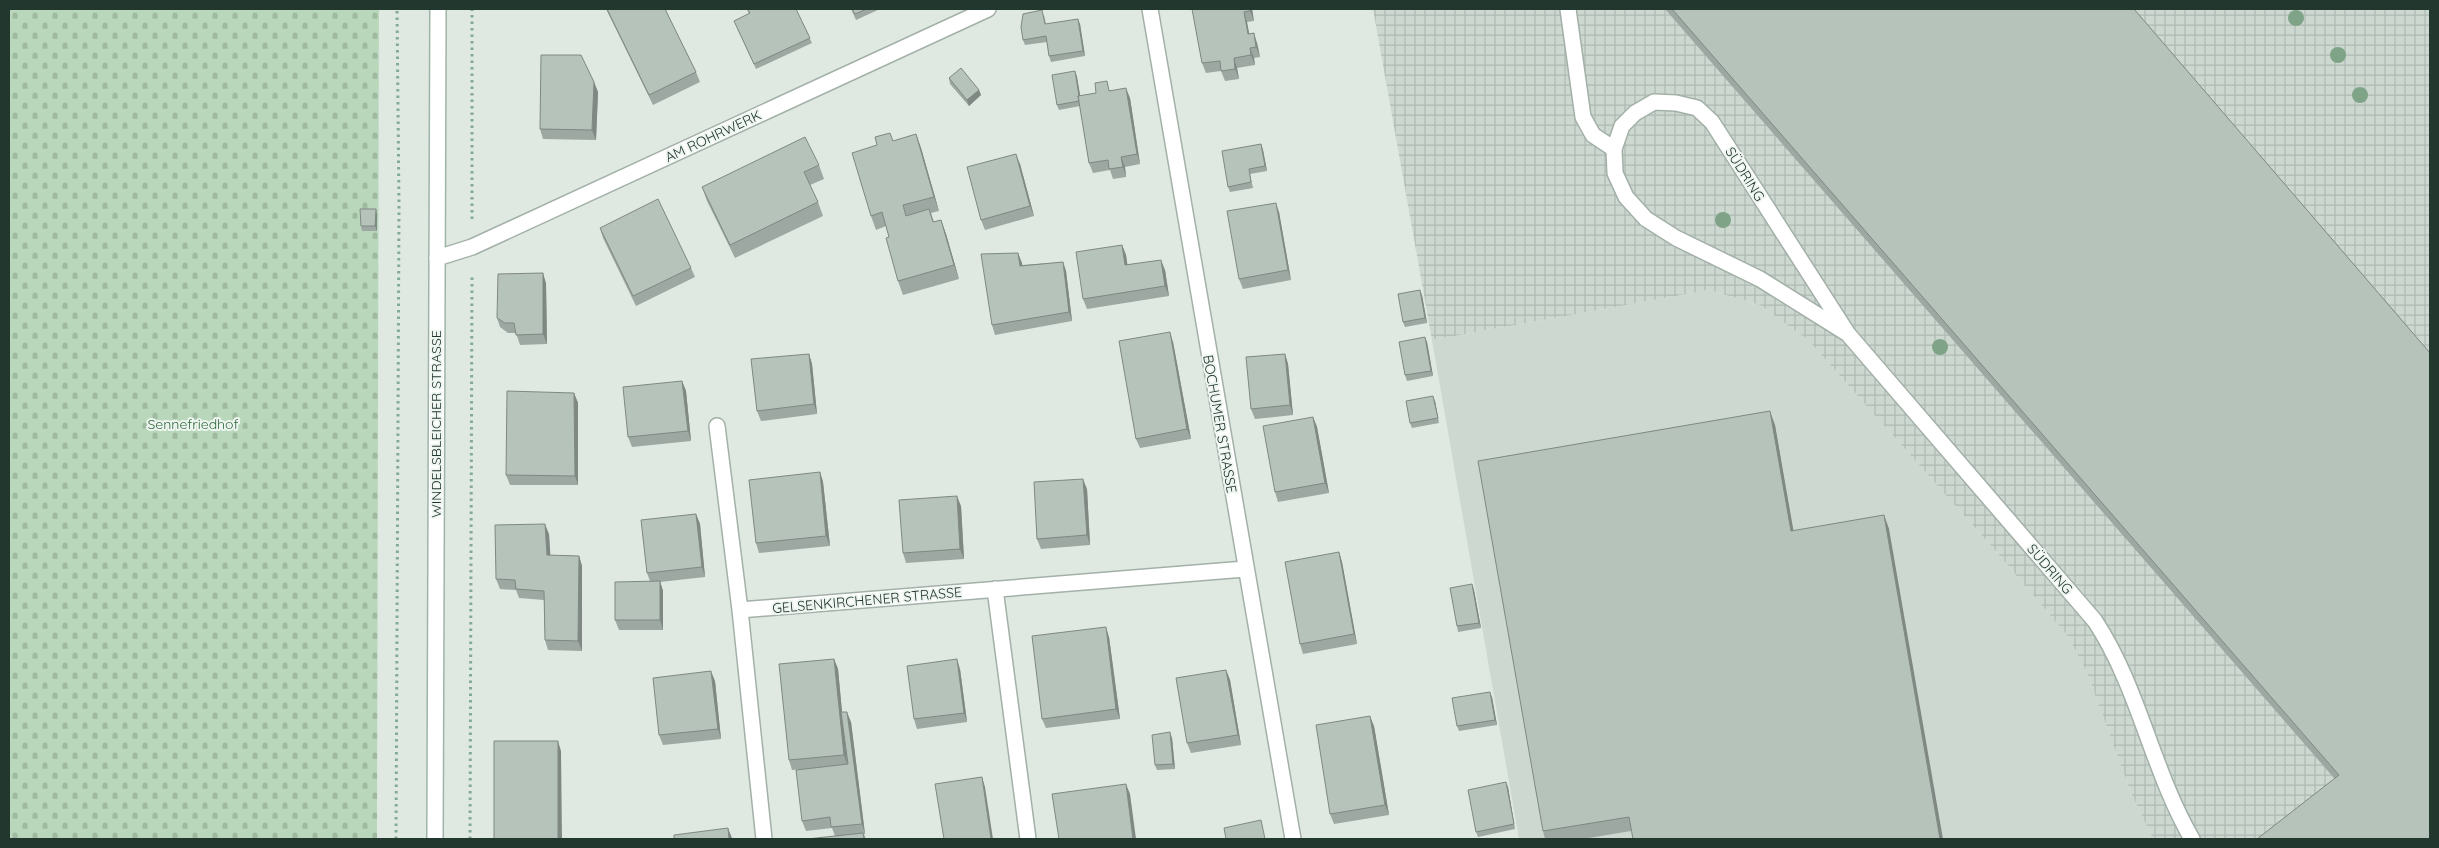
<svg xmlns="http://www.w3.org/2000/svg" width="2439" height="848" font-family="Quicksand,sans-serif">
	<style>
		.built { fill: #cdd8d1 }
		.industrial { fill: url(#industrial-grid) }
		.cemetery { fill: url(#cemetery-stones) }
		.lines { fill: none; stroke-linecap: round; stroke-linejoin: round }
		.service-casing { stroke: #a3b0a8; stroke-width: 18 }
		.minor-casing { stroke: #a3b0a8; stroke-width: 18 }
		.secondary-casing { stroke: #9fb4a8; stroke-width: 18 }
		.path { stroke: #82aa95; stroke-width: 3; stroke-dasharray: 2.5 4; stroke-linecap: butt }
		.service { stroke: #fff; stroke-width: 15 }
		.minor { stroke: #fff; stroke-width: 15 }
		.secondary { stroke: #fff; stroke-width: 15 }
		.tree { fill: #7ea386 }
		.wall { fill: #9ca8a1 }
		.shaded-wall { fill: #7f8883 }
		.building { fill: #b5c3bb; stroke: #7f8883 }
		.labels { text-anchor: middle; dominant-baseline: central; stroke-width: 4; stroke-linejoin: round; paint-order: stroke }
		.street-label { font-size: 14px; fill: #22372d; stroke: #eff6f1 }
		.park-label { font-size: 14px; fill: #2f6a3a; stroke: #eff6f1 }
	</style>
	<defs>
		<pattern id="industrial-grid" width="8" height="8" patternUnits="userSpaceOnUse" patternTransform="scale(1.25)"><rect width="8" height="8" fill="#cdd8d1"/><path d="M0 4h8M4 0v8" fill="none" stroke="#b0bab4"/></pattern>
		<pattern id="cemetery-stones" width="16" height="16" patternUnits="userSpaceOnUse" patternTransform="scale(1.25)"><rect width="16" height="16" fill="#b9d8bb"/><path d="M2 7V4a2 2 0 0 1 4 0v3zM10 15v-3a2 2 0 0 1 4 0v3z" fill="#9fbaa1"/></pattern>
	</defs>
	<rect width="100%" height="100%" fill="#dfe9e2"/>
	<path class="built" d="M1709 290 1760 305 1808 340 1993 548 2067 635 2086 670 2131 793 2153 839H1519L1432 340Z"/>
	<path class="industrial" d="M1373 9H2430V839H2153L2131 793 2086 670 2067 635 1993 548 1808 340 1760 305 1709 290 1432 340Z"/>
	<path class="cemetery" d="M9 9H379L377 839H9Z"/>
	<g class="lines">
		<defs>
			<path id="service" d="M1568 9 1583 117 1593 135 1614 149"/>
			<path id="minor" d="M1150 9 1293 839
				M437 258 472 247 988 9
				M1848 334 1760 279 1676 238 1646 219 1626 197 1615 173 1614 149 1622 126 1635 113 1654 102 1676 103 1697 108 1712 122 1848 334 2095 621C2139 688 2152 770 2192 839
				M717 426 740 610 764 839
				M995 589 1028 839
				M740 610 1245 569"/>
			<path id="secondary" d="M435 839 438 9"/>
		</defs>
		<use href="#service" class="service-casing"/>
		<use href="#minor" class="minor-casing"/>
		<use href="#secondary" class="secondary-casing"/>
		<path class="path" d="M472 219V9
			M396 839 399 206 397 9
			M470 839 472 275"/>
		<use href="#service" class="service"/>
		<use href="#minor" class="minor"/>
		<use href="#secondary" class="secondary"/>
	</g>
	<g class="tree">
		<circle cx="2296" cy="18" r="8"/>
		<circle cx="2338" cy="55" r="8"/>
		<circle cx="2360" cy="95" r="8"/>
		<circle cx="1723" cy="220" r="8"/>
		<circle cx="1940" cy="347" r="8"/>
	</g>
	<path class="wall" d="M606 9H665L696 72 700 82 653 105Z
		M747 9H796L812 43 756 69 734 21 749 14Z
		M851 9H880L856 20Z
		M1192 9H1252L1254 21 1247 22 1249 33 1257 43 1260 57 1254 58 1255 65 1237 68 1239 79 1225 81 1221 71 1206 73 1202 63Z
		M1665 9H2134L2430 839 2334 778Z
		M1044 15 1046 24H1080L1085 56 1051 62 1049 56 1047 42 1025 45 1023 40Z
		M1075 71 1077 77 1080 96 1111 90 1130 98 1140 164 1125 167 1126 177 1113 179 1110 170 1093 173 1089 163 1080 106 1059 110 1057 105Z
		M949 78 979 90 981 95 969 106 950 84Z
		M594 82 598 92 596 140 543 139 540 129Z
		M916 134 921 148 939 211 931 213 934 222 941 220 946 234 959 279 903 295 898 281 889 237 886 226 876 230 871 216 893 141Z
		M1261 144 1263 150 1267 171 1250 174 1253 188 1230 192 1228 187Z
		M1020 164 1034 216 985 230 981 220Z
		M819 165 824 179 810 185 818 202 823 216 735 258 707 201 702 187Z
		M1279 212 1291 280 1243 289 1239 279Z
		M377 214V231H362L361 226Z
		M600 228 691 268 695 277 636 306 603 238Z
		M1122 245 1126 255 1127 265 1165 270 1169 296 1087 309 1083 299Z
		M1018 253 1022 265 1063 262 1066 271 1072 321 995 335 992 325Z
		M546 283 547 344 520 345 516 333H508L500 327 497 318Z
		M1422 295 1427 323 1405 327 1403 322Z
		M1173 342 1191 439 1140 448 1136 439Z
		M1427 342 1433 376 1407 381 1405 375Z
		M809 354 812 364 817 414 761 421 757 411Z
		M1285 354 1288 364 1293 415 1255 419 1251 409Z
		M682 381 686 391 691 441 632 447 628 437Z
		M574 393 578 403V485H510L506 475Z
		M1435 401 1439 423 1412 428 1410 423Z
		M1313 417 1317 427 1329 493 1278 502 1275 492Z
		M1775 425 1793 531 1884 515 1889 529 1631 831 1583 839H1545L1543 831Z
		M820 472 823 482 830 546 759 553 756 543Z
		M1087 489 1090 545 1041 549 1037 539Z
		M961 506 964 559 906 563 903 553Z
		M696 514 700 524 705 577 660 582 663 591V630H619L615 620 650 581 647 573Z
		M549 534 550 556H579L582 566V651L548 650 545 640 544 600 519 598 516 590 500 589 496 579Z
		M1339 552 1342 562 1357 644 1303 654 1300 644Z
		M1472 584 1474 590 1481 628 1458 632 1457 626Z
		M1109 637 1120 719 1046 728 1042 719Z
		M834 659 838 669 842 712 851 722 865 834H864L866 839H807L835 836 832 828 806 831 802 821 803 769 792 770 789 760Z
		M960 669 967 722 917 729 914 719Z
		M1226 670 1230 680 1241 745 1191 753 1187 743Z
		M715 681 721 739 663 745 659 735Z
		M1492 697 1497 725 1459 731 1457 726Z
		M1374 726 1389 815 1334 824 1330 814Z
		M1172 738 1175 769 1157 770 1155 765Z
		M1508 787 1515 829 1478 837 1476 832Z"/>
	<path class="shaded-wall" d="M1250 9H1252L1254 21 1250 11Z
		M1244 12 1247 22 1251 44 1248 34Z
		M1078 19 1080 24 1085 56 1083 51Z
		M1254 33 1257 43 1260 57 1256 47Z
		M1250 48 1254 58 1255 65 1251 55Z
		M1234 58 1237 68 1239 79 1235 69Z
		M1075 71 1077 77 1082 106 1080 101Z
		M594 82 598 92 596 140 592 130Z
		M1126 88 1130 98 1140 164 1137 154Z
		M979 90 981 95 969 106 967 100Z
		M916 134 921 148 939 211 934 197Z
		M1261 144 1263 150 1267 171 1265 166Z
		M1016 154 1020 164 1034 216 1030 206Z
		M1121 157 1125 167 1126 177 1123 167Z
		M1276 203 1279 212 1291 280 1288 270Z
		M376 209 377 214V231L375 226Z
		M941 220 946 234 959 279 954 265Z
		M1122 245 1126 255 1129 275 1125 265Z
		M1018 253 1022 263 1024 275 1020 266Z
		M1161 260 1165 270 1169 296 1165 286Z
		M1063 262 1066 271 1072 321 1069 312Z
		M543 273 546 283 547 344 543 334Z
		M1420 290 1422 295 1427 323 1425 318Z
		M1170 332 1173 342 1191 439 1187 429Z
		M1425 337 1427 342 1433 376 1431 371Z
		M809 354 812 364 817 414 814 404Z
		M1285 354 1288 364 1293 415 1290 405Z
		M682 381 686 391 691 441 688 431Z
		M574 393 578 403V485L575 476Z
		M1433 396 1435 401 1439 423 1438 418Z
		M1770 411 1775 425 1796 545 1791 531Z
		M1313 417 1317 427 1329 493 1325 483Z
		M820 472 823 482 830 546 826 536Z
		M1083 479 1087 489 1090 545 1087 535Z
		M957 496 961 506 964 559 960 549Z
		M696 514 700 524 705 577 702 567Z
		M1884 515 1889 529 1943 839H1940Z
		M545 524 549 534 551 565 547 555Z
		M1339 552 1342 562 1357 644 1354 634Z
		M579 556 582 566V651L578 641Z
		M660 581 663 591V630L660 620Z
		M1472 584 1474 590 1481 628 1479 623Z
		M1106 627 1109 637 1120 719 1116 709Z
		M834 659 838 669 847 765 844 755Z
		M957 659 960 669 967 722 964 713Z
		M1226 670 1230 680 1241 745 1238 735Z
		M711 671 715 681 721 739 718 729Z
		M1490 692 1492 697 1497 725 1495 720Z
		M847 712 851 722 865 834 862 824Z
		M1370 716 1374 726 1389 815 1385 805Z
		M1170 732 1172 738 1175 769 1173 764Z
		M558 741 561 751 562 839H558Z
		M982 777 985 787 993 839H991Z
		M1506 782 1508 787 1515 829 1514 824Z
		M1126 784 1130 794 1136 839H1133Z
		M728 828 732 838V839H729Z"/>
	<path class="building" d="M607 9H665L696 72 649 95Z
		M747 9H796L810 38 754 64 734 21 750 13Z
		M852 9H867L855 14Z
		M1192 9H1250V11L1244 12 1248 34 1254 33 1256 47 1250 48 1251 55 1234 58 1235 69 1221 71 1220 61 1202 63Z
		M1672 9H2134L2430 353V839H2257L2339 775Z
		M1042 10 1045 24 1078 19 1083 51 1049 56 1046 36 1023 40 1021 27 1023 14Z
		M541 55H581L594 82 592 130 540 129Z
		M961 68 979 90 967 100 949 78Z
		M1075 71 1079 96H1078L1079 101 1057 105 1052 75Z
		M1107 81 1109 91 1126 88 1137 154 1121 157 1123 167 1109 169 1108 160 1089 163 1078 96 1096 93 1095 83Z
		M890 133 893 141 916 134 934 197 903 205 906 216 929 209 933 222 941 220 954 265 898 281 886 238 889 237 882 212 871 216 852 153 877 145 875 137Z
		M805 137 819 165 804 172 818 202 730 245 702 187Z
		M1261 144 1265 166 1249 169 1251 182 1228 187 1222 151Z
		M1016 154 1030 206 981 220 967 167Z
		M658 199 691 268 633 296 600 228Z
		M1276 203 1288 270 1239 279 1227 211Z
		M360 209H376L375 226H361Z
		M1122 245 1125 265 1161 260 1165 286 1083 299 1076 252Z
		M1018 253 1020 266 1063 262 1069 312 992 325 981 254Z
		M543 273V334L516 335 514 323H505L497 318 498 274Z
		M1420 290 1425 318 1403 322 1398 294Z
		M1170 332 1187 429 1136 439 1119 341Z
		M1425 337 1431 371 1405 375 1399 342Z
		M809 354 814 404 757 411 751 359Z
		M1285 354 1290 405 1251 409 1246 357Z
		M682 381 688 431 628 437 623 387Z
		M507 391 574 393 575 476 506 475Z
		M1433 396 1438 418 1410 423 1406 401Z
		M1770 411 1791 531 1884 515 1940 839H1633L1629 817 1543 831 1478 461Z
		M1313 417 1325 483 1275 492 1263 426Z
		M820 472 826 536 756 543 749 480Z
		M1083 479 1087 535 1037 539 1034 482Z
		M957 496 960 549 903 553 899 500Z
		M696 514 702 567 647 573 641 520Z
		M545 524 547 555 579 556 578 641 545 640 544 591 516 589 515 580 496 579 495 525Z
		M1339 552 1354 634 1300 644 1285 562Z
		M660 581V620H615V582Z
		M1472 584 1479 623 1457 626 1450 588Z
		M1106 627 1116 709 1042 719 1032 636Z
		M834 659 844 755 789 760 779 664Z
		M957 659 964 713 914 719 907 666Z
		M1226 670 1238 735 1187 743 1176 678Z
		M711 671 718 729 659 735 653 678Z
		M1490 692 1495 720 1457 726 1452 698Z
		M841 712H847L862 824 831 827 830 817 802 821 796 770 848 764Z
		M1370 716 1385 805 1330 814 1316 725Z
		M1170 732 1173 764 1155 765 1152 735Z
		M494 741H558V839H494Z
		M982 777 991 839H944L935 784Z
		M1506 782 1514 824 1476 832 1468 790Z
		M1126 784 1133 839H1059L1052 794Z
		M1261 820 1265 839H1226L1224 828Z
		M728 828 729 839H674V835Z
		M863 833 864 839H807Z"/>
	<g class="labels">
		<g class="street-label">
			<text transform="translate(713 136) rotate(-25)">AM ROHRWERK</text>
			<text transform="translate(1745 174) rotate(58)">SÜDRING</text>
			<text transform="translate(436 424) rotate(-90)">WINDELSBLEICHER STRASSE</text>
			<text transform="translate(1220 424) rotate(80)">BOCHUMER STRASSE</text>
			<text transform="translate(2050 569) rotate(49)">SÜDRING</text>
			<text transform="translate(867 600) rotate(-5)">GELSENKIRCHENER STRASSE</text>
		</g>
		<g class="park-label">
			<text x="193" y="424">Sennefriedhof</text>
		</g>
	</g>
	<rect width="2439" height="848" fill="none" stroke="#22372d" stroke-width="20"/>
</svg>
